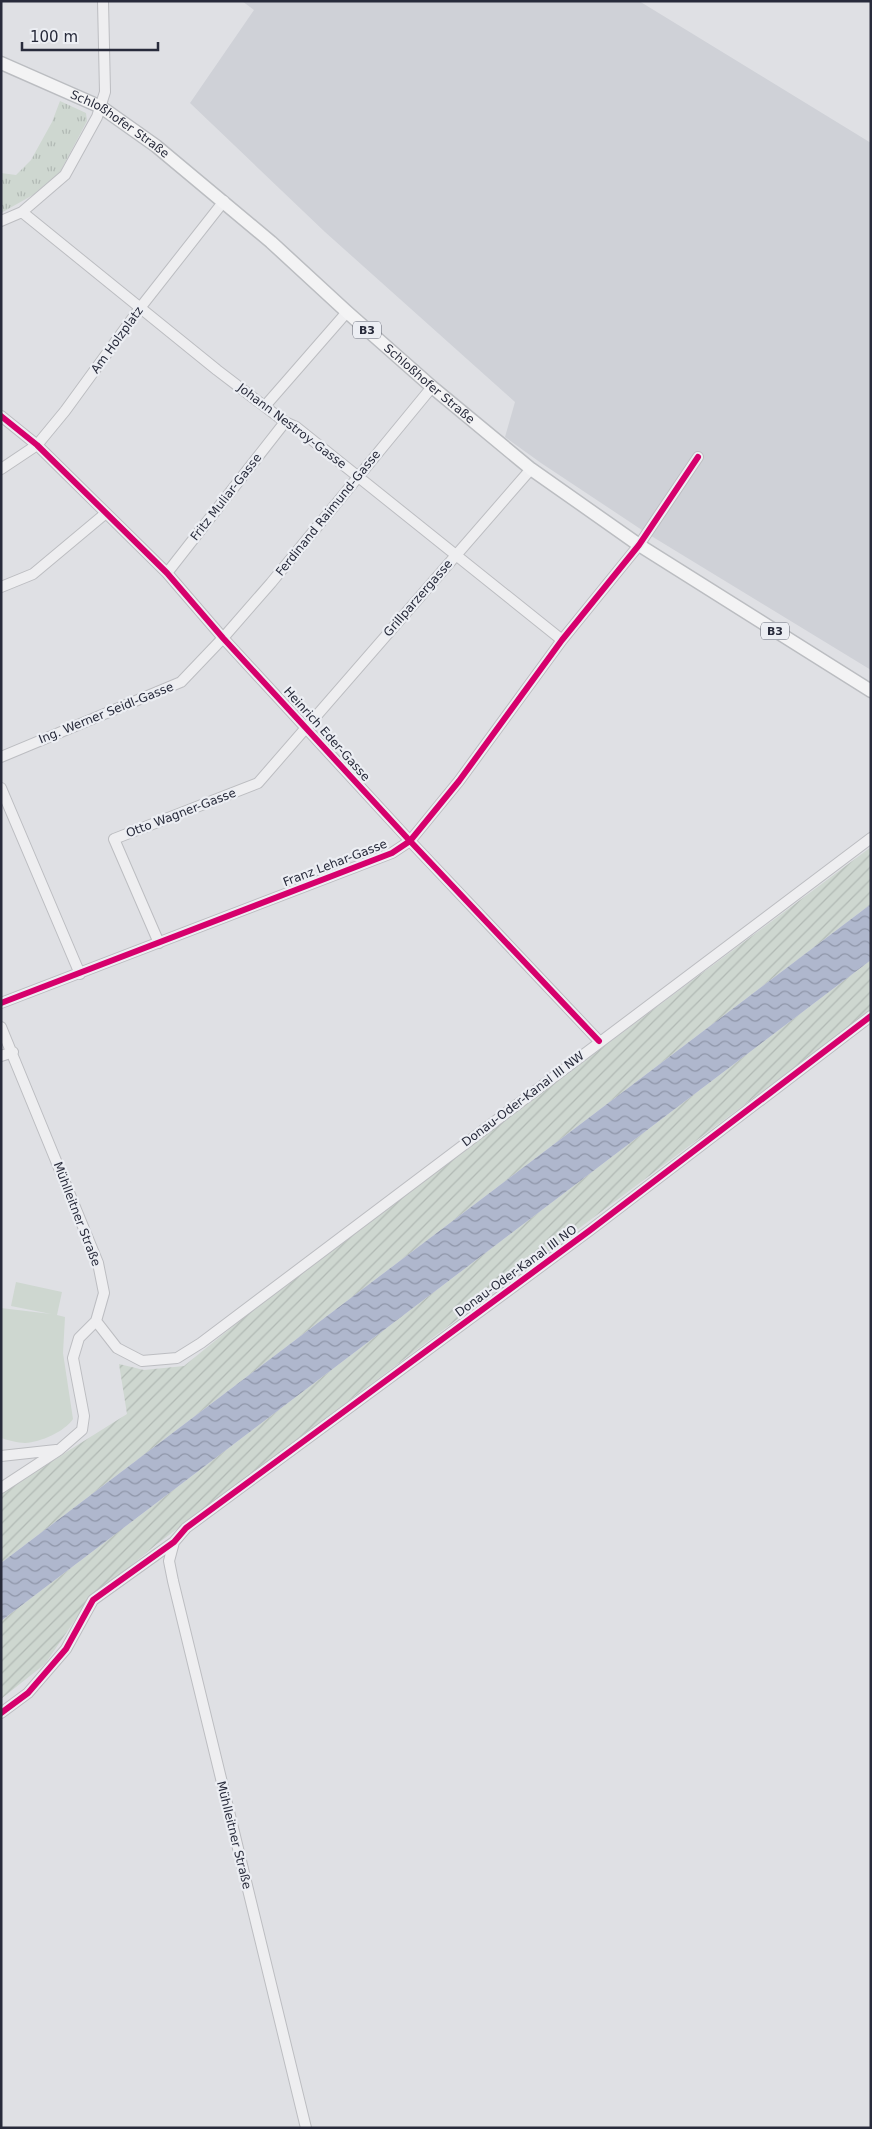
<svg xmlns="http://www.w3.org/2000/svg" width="872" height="2129" font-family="'DejaVu Sans',sans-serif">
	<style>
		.built { fill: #cfd1d7 }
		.grass { fill: url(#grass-tufts) }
		.garden { fill: url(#garden-furrows) }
		.pitch { fill: #ced7d0 }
		.water { fill: url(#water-waves) }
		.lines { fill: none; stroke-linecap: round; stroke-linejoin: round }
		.minor-casing { stroke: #bcbdc1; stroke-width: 12 }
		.major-casing { stroke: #bbbdc1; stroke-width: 15 }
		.minor { stroke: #eeeef0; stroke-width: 10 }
		.major { stroke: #f3f3f4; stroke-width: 12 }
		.cycleway-casing { stroke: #eceef3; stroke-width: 9 }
		.cycleway { stroke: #d6006c; stroke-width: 6 }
		.labels { text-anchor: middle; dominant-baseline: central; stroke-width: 4.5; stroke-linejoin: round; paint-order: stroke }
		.shield { fill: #eceef3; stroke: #636672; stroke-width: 1 }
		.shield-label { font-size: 11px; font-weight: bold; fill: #282b3b }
		.street-label { font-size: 12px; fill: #282b3b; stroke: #eceef3 }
	</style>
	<defs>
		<pattern id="grass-tufts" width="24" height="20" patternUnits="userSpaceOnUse" patternTransform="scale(1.25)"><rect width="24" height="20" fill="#ced7d0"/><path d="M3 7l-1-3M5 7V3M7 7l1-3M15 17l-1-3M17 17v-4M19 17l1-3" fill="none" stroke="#b1b9b4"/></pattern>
		<pattern id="garden-furrows" width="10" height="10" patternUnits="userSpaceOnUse" patternTransform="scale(1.25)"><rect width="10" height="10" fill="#ced7d0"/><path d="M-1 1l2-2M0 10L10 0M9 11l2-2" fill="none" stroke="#b1b9b4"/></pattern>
		<pattern id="water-waves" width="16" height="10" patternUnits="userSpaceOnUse" patternTransform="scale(1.25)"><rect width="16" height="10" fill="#afb7cd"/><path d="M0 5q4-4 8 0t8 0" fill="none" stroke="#8e95a8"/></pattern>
	</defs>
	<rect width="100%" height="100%" fill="#dfe0e4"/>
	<path class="built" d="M242 1H639L871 143V670L648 534 541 463 505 437 515 402 325 232 190 103 254 10Z"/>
	<path class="grass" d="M60 101 86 113 87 121 60 172 40 191 1 213V173L16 175 31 160 52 122Z"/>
	<path class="garden" d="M871 847V904L1 1563V1493L127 1414 119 1364 144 1370 184 1366 275 1292Z
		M871 960V1010L157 1544 88 1601 45 1664 1 1699V1621Z"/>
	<path class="pitch" d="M16 1282 62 1292 57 1315 65 1317 63 1353 73 1419C64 1432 41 1442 25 1443 18 1443 8 1440 1 1438V1308L51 1314 11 1306Z"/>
	<path class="water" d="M871 904V960L1 1621V1563Z"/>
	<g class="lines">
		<defs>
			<path id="minor" d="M22 212 217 370 285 422 296 427 562 640
				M1 221 22 212 65 175 97 117 105 92 103 1
				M265 406 347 312
				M1 416 37 445 167 573 223 638 410 841 599 1041
				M1 469 37 445 65 411 140 308 224 201
				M167 573 285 422
				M1 587 33 574 106 513
				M1 757 181 682 223 638 271 583 432 387
				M1 788 80 974
				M159 943 114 839 258 783 531 469
				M1 1003 392 853 410 841 459 781 562 640 639 545 698 457
				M1 1027 98 1263 104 1293 96 1321 79 1338 73 1358 84 1416 82 1430 59 1450 1 1488
				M1 1056 13 1052
				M96 1321 117 1348 142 1361 177 1358 201 1343 871 838
				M1 1456 56 1450
				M174 1542 169 1561 173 1581 306 2128
				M1 1713 28 1693 66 1649 93 1600 174 1542 186 1528 589 1231 871 1016"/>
			<g id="major">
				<path id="s1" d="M1 63 101 107 156 146 271 242 347 312 432 387 531 469 639 545 871 691"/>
			</g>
		</defs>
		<use href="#minor" class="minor-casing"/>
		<use href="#major" class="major-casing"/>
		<use href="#minor" class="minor"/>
		<use href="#major" class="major"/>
		<defs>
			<path id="cycleway" d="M1 416 37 445 167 573 223 638 410 841 599 1041
				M1 1003 392 853 410 841 459 781 562 640 639 545 698 457
				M1 1713 28 1693 66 1649 93 1600 174 1542 186 1528 589 1231 871 1016"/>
		</defs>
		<use href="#cycleway" class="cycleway-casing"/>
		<use href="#cycleway" class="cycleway"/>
	</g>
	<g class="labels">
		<g class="shield">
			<rect x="353" y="321.5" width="28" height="17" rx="4"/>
			<rect x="761" y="622.5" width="28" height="17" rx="4"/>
		</g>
		<g class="shield-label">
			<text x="367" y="330">B3</text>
			<text x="775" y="631">B3</text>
		</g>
		<g class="street-label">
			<text stroke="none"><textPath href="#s1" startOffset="134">Schloßhofer Straße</textPath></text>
			<text transform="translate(117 340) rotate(-54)">Am Holzplatz</text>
			<text stroke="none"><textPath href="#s1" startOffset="539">Schloßhofer Straße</textPath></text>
			<text transform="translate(292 426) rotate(37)">Johann Nestroy-Gasse</text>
			<text transform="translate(226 497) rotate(-52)">Fritz Muliar-Gasse</text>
			<text transform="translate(328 513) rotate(-51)">Ferdinand Raimund-Gasse</text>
			<text transform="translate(418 598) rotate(-49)">Grillparzergasse</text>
			<text transform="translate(106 713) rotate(-22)">Ing. Werner Seidl-Gasse</text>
			<text transform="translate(327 734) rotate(48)">Heinrich Eder-Gasse</text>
			<text transform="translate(181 813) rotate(-21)">Otto Wagner-Gasse</text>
			<text transform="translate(335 863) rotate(-21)">Franz Lehar-Gasse</text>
			<text transform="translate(523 1099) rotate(-37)">Donau-Oder-Kanal III NW</text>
			<text transform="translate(77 1214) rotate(69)">Mühlleitner Straße</text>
			<text transform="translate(516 1271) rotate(-36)">Donau-Oder-Kanal III NO</text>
			<text transform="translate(234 1835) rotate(76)">Mühlleitner Straße</text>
		</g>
	</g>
	<rect width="872" height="2129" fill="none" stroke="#282b3b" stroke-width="5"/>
	<path d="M22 42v8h136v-8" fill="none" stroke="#282b3b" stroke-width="2.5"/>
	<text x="30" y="42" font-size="15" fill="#282b3b" stroke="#eceef3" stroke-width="4" paint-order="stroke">100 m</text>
</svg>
